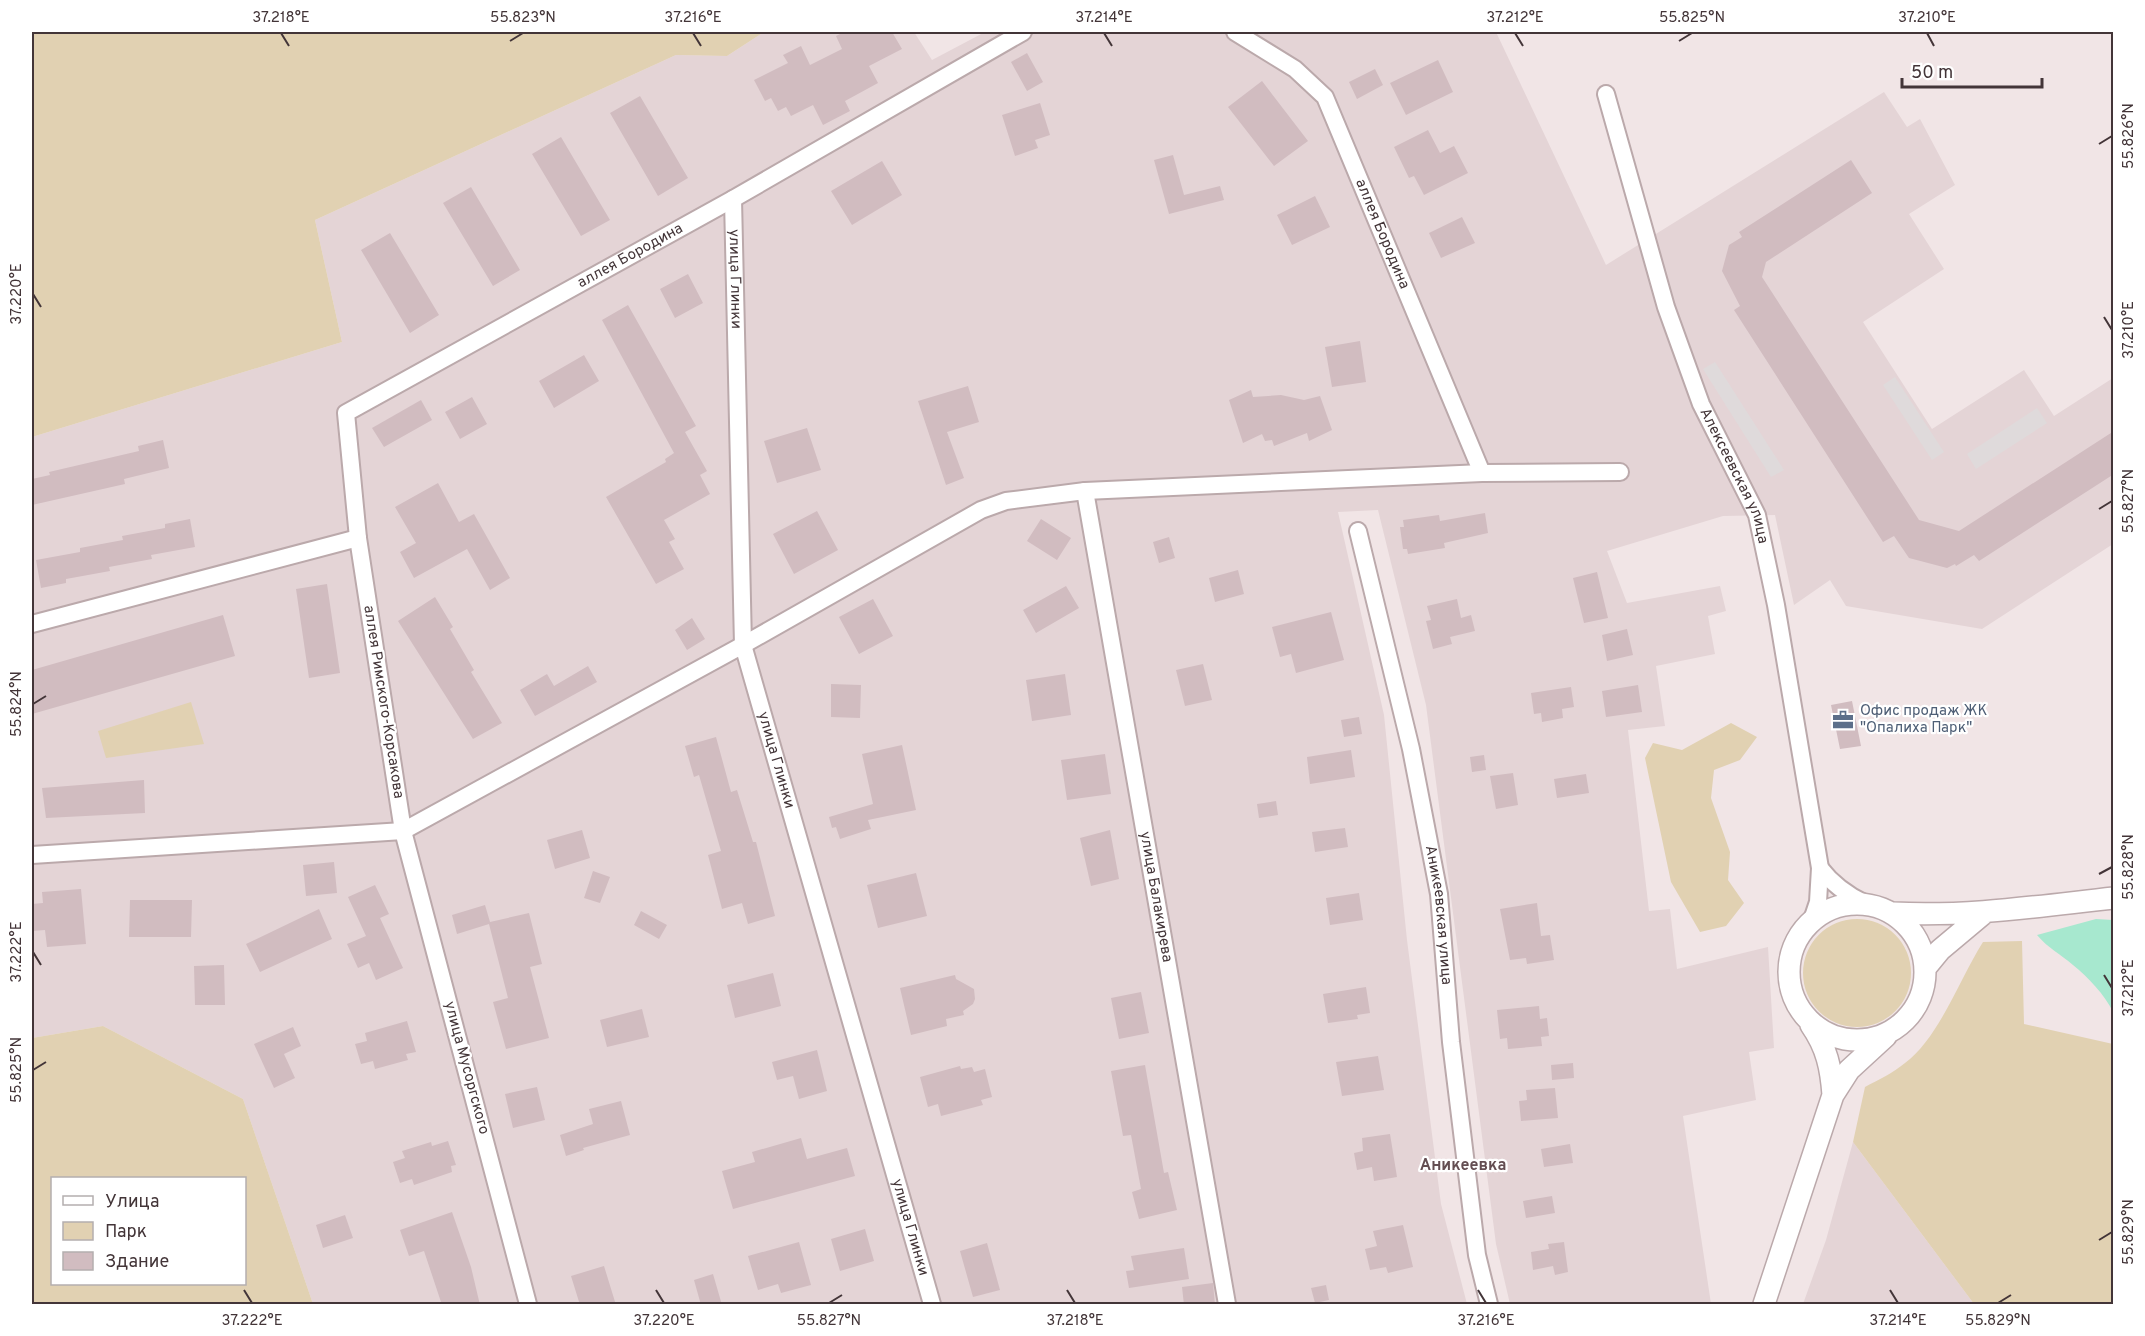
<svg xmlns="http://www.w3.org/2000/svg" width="2145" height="1336" font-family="Overpass,sans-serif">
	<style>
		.residential { fill: #e4d4d6 }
		.green { fill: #e1d1b2; fill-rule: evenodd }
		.parking { fill: #dfdadb }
		.water { fill: #a7e8cf }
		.building { fill: #d1bcc0 }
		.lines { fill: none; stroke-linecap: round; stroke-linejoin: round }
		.minor-casing { stroke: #bba9ab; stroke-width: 20 }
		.tertiary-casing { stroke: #bba9ab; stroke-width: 24 }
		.minor { stroke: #fff; stroke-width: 16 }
		.tertiary { stroke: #fff; stroke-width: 21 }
		.ticks { fill: none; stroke: #433538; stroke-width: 2 }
		.labels { text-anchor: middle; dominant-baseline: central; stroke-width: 4.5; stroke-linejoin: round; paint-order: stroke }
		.street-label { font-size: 15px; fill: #433538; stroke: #fff }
		.service-label { font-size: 15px; fill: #4e5e75; stroke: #fff; text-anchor: start }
		.neighbourhood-label { font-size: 16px; font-weight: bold; fill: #644e52; stroke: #fff }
		.neatline { fill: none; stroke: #433538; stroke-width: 2 }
		.ticks-label { font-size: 15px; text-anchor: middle; fill: #433538 }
	</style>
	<rect width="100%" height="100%" fill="#f1e5e6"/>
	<path class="residential" d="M764 32H914L932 60 985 32H1496L1606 265 1884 92 1907 127 1920 119 1955 185 1909 214 1944 269 1863 322 1932 429 2024 370 2054 416 2113 378V544L1982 629 1846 606 1830 580 1794 605 1775 515 1723 516 1607 551 1627 603 1720 586 1726 611 1708 616 1715 654 1656 666 1665 726 1628 730 1649 911 1670 909 1677 969 1768 947 1774 1048 1749 1052 1756 1100 1683 1116 1711 1304H1510L1496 1244 1426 705 1378 510 1338 512 1384 715 1407 940 1441 1204 1467 1304H313L243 1099 103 1026 32 1038V437L342 342 315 220 676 55 727 56Z
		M1853 1142 1974 1304H1803L1826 1240Z"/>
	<path class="green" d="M32 32H764L727 56 676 55 315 220 342 342 32 437Z
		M191 702 204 744 106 758 98 731Z
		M1731 723 1757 737 1740 760 1714 770 1711 798 1730 852 1728 880 1744 903 1726 926 1700 932 1671 882 1645 758 1653 743 1682 750Z
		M1803 973a54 54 0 1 1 108 0a54 54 0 1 1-108 0Z
		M2022 941 2024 1024 2113 1044V1304H1974L1853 1142 1865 1087C1878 1080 1893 1073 1905 1063 1939 1038 1960 978 1983 942Z
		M103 1026 243 1099 313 1304H32V1038ZM244 1178V1284H52V1178Z"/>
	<path class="parking" d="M1715 362 1784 470 1771 477 1703 369Z
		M1895 377 1944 452 1932 460 1883 385Z
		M2037 408 2047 423 1976 469 1967 454Z"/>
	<path class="water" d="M2096 919 2113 920V1012C2105 995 2088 977 2073 965 2060 954 2048 948 2037 935Z"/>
	<path class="building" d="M844 32H892L902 49 869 66 878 83 845 101 850 111 823 125 813 105 791 116 786 107 778 111 771 98 765 101 754 80 788 63 783 55 801 46 810 65 842 49 836 36Z
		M1027 53 1043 82 1027 91 1011 62Z
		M1438 60 1453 92 1406 115 1390 83Z
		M1375 69 1383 85 1357 99 1349 82Z
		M1262 81 1308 141 1274 166 1228 107Z
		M640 96 688 178 658 196 610 113Z
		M1040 103 1050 135 1035 140 1038 148 1015 156 1002 115Z
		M1428 130 1440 153 1454 146 1468 173 1424 195 1414 176 1409 178 1394 147Z
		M561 137 610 220 581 236 532 154Z
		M1173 155 1184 195 1220 186 1224 200 1169 214 1154 160Z
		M1851 160 1872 193 1766 262 1762 277 1919 520 1959 531 2114 431V474L1979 561 1974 555 1956 566 1955 564 1947 568 1909 558 1894 536 1883 542 1734 310 1740 306 1722 271 1729 245 1742 237 1739 232Z
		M882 161 902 195 852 225 831 191Z
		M471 187 520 270 493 286 443 203Z
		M1315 196 1330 227 1292 245 1277 215Z
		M1462 217 1475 243 1441 258 1429 233Z
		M390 233 439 315 410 333 361 250Z
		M688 274 703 303 675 318 660 289Z
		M628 305 696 426 685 432 707 471 700 475 710 494 664 520 675 539 669 542 684 569 656 584 606 497 666 462 665 459 674 453 602 320Z
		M1360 341 1366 382 1332 387 1325 347Z
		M584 355 599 381 554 408 539 381Z
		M968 386 979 422 947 432 964 478 946 485 918 401Z
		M1251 390 1253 397 1281 395 1304 400 1320 396 1332 430 1309 441 1307 433 1274 446 1272 440 1265 441 1262 434 1243 443 1229 400Z
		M472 397 487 424 460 439 445 412Z
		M421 400 432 420 384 447 372 428Z
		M807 428 821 470 777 483 764 441Z
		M163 440 169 468 124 479 125 484 32 505V479L50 475 49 472 139 451 138 446Z
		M438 483 459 522 474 514 510 578 490 590 467 549 414 578 400 552 416 543 395 507Z
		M817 511 838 550 794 574 773 534Z
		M1485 513 1488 533 1444 543 1445 548 1408 554 1407 549H1403L1400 527H1404L1403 520 1439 515 1440 521Z
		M190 519 195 547 151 555 152 559 109 567 110 571 66 579V583L41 588 36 560 80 552V548L123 540 122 536 165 528V524Z
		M1041 519 1071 538 1057 560 1027 541Z
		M1169 537 1175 558 1159 563 1153 542Z
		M1238 570 1244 594 1215 602 1209 578Z
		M1597 572 1608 618 1584 623 1573 578Z
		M327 584 340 673 309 678 296 589Z
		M1066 586 1079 608 1036 633 1023 610Z
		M435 597 453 627 450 629 474 670 471 672 502 723 473 739 398 621Z
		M873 599 893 636 859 654 839 617Z
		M1457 599 1461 618 1471 615 1475 631 1450 637 1452 644 1433 649 1426 621 1431 620 1427 606Z
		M1331 612 1344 660 1296 673 1291 654 1280 657 1272 627Z
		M223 615 235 656 32 714V670Z
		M692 618 705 639 687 650 675 630Z
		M1627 629 1633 655 1607 661 1602 635Z
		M1203 664 1212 700 1185 706 1176 670Z
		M588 666 597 682 535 716 520 690 547 674 554 686Z
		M1065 674 1071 715 1032 721 1026 680Z
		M831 684 861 685 860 718 831 717Z
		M1638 685 1642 712 1606 717 1602 691Z
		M1571 687 1574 707 1562 709 1563 718 1542 722 1541 713 1534 714 1531 693Z
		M1852 701 1861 746 1840 749 1831 705Z
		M1359 717 1362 734 1344 737 1341 720Z
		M716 737 731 792 737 790 753 842H756L775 916 748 924 742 903 722 909 708 855 721 851 699 775 694 777 685 746Z
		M902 745 916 810 868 820 871 829 840 839 836 827 832 828 829 817 873 804 862 754Z
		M1351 750 1355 777 1310 784 1307 757Z
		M1105 754 1111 794 1067 800 1061 760Z
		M1484 755 1486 770 1472 772 1470 757Z
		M1513 773 1518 805 1496 809 1490 776Z
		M1586 774 1589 793 1557 798 1554 779Z
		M144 780 145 813 46 818 42 788Z
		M1276 801 1278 815 1259 818 1257 804Z
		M1345 828 1348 847 1315 852 1312 832Z
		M582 830 590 858 555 869 547 840Z
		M1110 830 1119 879 1091 886 1080 838Z
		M334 862 337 893 306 896 303 865Z
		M593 871 610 877 600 903 584 898Z
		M916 873 927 916 878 928 867 885Z
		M375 885 389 914 380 918 403 968 376 980 369 963 358 968 347 944 366 936 348 897Z
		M81 889 86 944 47 947 45 930 32 931V904L43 903 42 892Z
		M1359 893 1363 920 1330 925 1326 898Z
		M130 900H192L191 937H129Z
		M1537 903 1541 936 1550 935 1554 960 1527 964 1526 958 1510 960 1500 909Z
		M485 905 490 922 529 913 542 964 530 967 549 1038 506 1049 493 1002 508 998 489 924 457 934 452 915Z
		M319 909 332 939 260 972 246 944Z
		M641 911 667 925 659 939 634 925Z
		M224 965 225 1005H195L194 966Z
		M773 973 781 1006 735 1018 727 985Z
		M955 975 956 979 974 989 975 999 973 1004 963 1011 964 1015 946 1019 947 1026 911 1035 900 988Z
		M1366 987 1370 1013 1357 1015 1358 1019 1328 1023 1323 994Z
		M1141 992 1149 1033 1119 1039 1111 998Z
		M1539 1006 1540 1019 1547 1018 1549 1036 1541 1037 1542 1046 1508 1049 1507 1038 1500 1039 1497 1010Z
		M642 1009 649 1037 607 1047 600 1020Z
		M407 1021 416 1052 406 1054 408 1060 375 1069 373 1061 361 1064 355 1044 367 1041 365 1033Z
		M293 1027 301 1046 284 1054 295 1078 274 1088 254 1044Z
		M817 1050 827 1091 799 1099 793 1076 777 1080 772 1062Z
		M1378 1056 1384 1090 1342 1096 1336 1062Z
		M1573 1063 1574 1078 1552 1080 1551 1065Z
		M1145 1065 1164 1173 1168 1172 1177 1210 1139 1219 1132 1192 1141 1189 1131 1135 1123 1136 1111 1071Z
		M960 1066 961 1069 972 1067 974 1072 985 1069 992 1097 981 1100 983 1105 941 1116 938 1104 928 1107 920 1077Z
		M537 1087 545 1120 513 1128 505 1094Z
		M1555 1088 1558 1118 1521 1121 1519 1101 1527 1100 1526 1090Z
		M621 1101 630 1135 583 1148 584 1150 566 1156 560 1135 593 1124 589 1109Z
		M1390 1134 1397 1177 1374 1181 1372 1167 1357 1170 1354 1153 1363 1151 1362 1138Z
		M801 1138 807 1159 847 1148 855 1176 733 1209 722 1171 755 1162 752 1152Z
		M448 1141 456 1165 451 1166 452 1172 414 1185 412 1179 400 1183 393 1162 405 1158 402 1151 431 1142 432 1146Z
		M1570 1144 1573 1163 1544 1167 1541 1149Z
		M1552 1196 1555 1213 1526 1218 1523 1201Z
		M452 1212 471 1267 480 1305H442L424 1251 409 1256 400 1230Z
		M345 1215 353 1238 323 1248 316 1225Z
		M1403 1225 1413 1267 1388 1273 1386 1267 1370 1270 1365 1249 1377 1246 1373 1231Z
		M865 1229 874 1261 840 1271 831 1239Z
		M799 1242 811 1285 781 1293 778 1284 758 1290 748 1256Z
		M1564 1242 1568 1272 1555 1275 1553 1266 1533 1270 1531 1252 1549 1249 1548 1244Z
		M987 1243 1000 1290 973 1297 960 1251Z
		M1184 1248 1189 1279 1129 1288 1126 1271 1134 1270 1131 1256Z
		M604 1266 616 1305H580L571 1276Z
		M713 1274 722 1305H701L694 1280Z
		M1213 1283 1215 1305H1184L1182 1287Z
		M1326 1285 1329 1300 1315 1303 1311 1288Z"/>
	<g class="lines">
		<defs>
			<g id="minor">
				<path id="s1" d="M1235 32 1295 69 1325 97 1482 473"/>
				<path id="s2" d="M1606 94 1666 307 1701 404 1757 515 1776 605 1820 868 1818 902 1812 920"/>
				<path id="s3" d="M733 199 743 645 932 1304"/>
				<path id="s4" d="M1085 491 1227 1304"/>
				<path id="s5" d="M1358 531 1411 749 1439 894 1451 1042 1477 1255 1489 1304"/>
				<path d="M32 624 358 538"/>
				<path d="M32 855 403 831 743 645 981 510 1006 501 1085 491 1482 473 1620 472"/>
				<path d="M1820 868C1833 885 1847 895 1866 904"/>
				<path id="s6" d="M528 1304 403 831 358 538 346 413 733 199 1023 32"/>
			</g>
			<path id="tertiary" d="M1789 972a68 68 0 1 1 136 0a68 68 0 1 1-136 0Z
				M1893 913C1968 917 2039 906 2114 898
				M1926 967 1940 950 1983 914
				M1811 1025C1827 1048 1831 1068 1833 1095
				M1764 1304 1833 1095 1849 1070 1886 1036"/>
		</defs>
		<use href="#minor" class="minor-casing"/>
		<use href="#tertiary" class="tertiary-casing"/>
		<use href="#minor" class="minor"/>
		<use href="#tertiary" class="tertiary"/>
	</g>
	<path class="ticks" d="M281 33 289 46M693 33 701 46M1104 33 1112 46M1515 33 1523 46M1927 33 1934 46M510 41 523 33M1679 41 1692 33M2099 144 2112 136M33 294 41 307M2104 317 2112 330M2099 509 2112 501M33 704 46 696M2099 874 2112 867M33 952 41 965M2104 975 2112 988M33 1070 46 1062M2099 1240 2112 1232M244 1290 252 1303M656 1290 664 1303M1067 1290 1075 1303M1478 1290 1486 1303M1890 1290 1898 1303M829 1303 842 1295M1998 1303 2011 1295"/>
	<defs>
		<symbol id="office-bare" viewBox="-9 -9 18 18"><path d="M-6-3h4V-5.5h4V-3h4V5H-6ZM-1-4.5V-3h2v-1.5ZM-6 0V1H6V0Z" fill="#5c6f8a" stroke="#fff" stroke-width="2.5" paint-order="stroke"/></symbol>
	</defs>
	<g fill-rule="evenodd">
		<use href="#office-bare" x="1828" y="705" width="30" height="30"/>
	</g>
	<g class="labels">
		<g class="street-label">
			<text stroke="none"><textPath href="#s1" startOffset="260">аллея Бородина</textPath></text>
			<text stroke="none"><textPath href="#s6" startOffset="1236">аллея Бородина</textPath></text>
			<text stroke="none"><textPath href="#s3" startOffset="80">улица Глинки</textPath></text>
			<text stroke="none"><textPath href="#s2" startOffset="404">Алексеевская улица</textPath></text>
			<text transform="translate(383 702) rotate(81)">аллея Римского-Корсакова</text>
			<text stroke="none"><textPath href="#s3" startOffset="566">улица Глинки</textPath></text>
			<text stroke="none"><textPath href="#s4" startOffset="412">улица Балакирева</textPath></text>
			<text stroke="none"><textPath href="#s5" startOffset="393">Аникеевская улица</textPath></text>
			<text transform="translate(466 1068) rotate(75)">улица Мусоргского</text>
			<text stroke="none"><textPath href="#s3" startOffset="1052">улица Глинки</textPath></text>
		</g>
		<g class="service-label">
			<text x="1860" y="711">Офис продаж ЖК<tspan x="1860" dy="17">"Опалиха Парк"</tspan></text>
		</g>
		<g class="neighbourhood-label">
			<text x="1463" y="1166">Аникеевка</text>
		</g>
	</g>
	<rect width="2145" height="1336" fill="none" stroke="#ffffff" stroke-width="66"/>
	<rect x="51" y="1177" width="195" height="108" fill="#ffffff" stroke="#b4aeaf" stroke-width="1.5"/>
	<rect x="63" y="1196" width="30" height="9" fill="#ffffff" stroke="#b4aeaf" stroke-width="1.5"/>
	<text x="105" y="1207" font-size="18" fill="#433538">Улица</text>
	<rect x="63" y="1222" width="30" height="18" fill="#e1d1b2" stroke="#b4aeaf" stroke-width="1.5"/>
	<text x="105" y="1237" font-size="18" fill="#433538">Парк</text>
	<rect x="63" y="1252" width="30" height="18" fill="#d1bcc0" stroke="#b4aeaf" stroke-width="1.5"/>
	<text x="105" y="1267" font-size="18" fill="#433538">Здание</text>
	<path d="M1902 78v9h140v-9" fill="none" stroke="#433538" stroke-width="3"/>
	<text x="1911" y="78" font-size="18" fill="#433538" stroke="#ffffff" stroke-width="4.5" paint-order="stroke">50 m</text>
	<rect x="33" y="33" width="2079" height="1270" class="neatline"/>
	<g class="ticks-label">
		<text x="281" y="22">37.218°E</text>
		<text x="523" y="22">55.823°N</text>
		<text x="693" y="22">37.216°E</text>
		<text x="1104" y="22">37.214°E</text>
		<text x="1515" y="22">37.212°E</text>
		<text x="1692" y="22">55.825°N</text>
		<text x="1927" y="22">37.210°E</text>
		<text transform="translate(2128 136) rotate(-90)" y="5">55.826°N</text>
		<text transform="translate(16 294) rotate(-90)" y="5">37.220°E</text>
		<text transform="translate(2128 330) rotate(-90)" y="5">37.210°E</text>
		<text transform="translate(2128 501) rotate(-90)" y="5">55.827°N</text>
		<text transform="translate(16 704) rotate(-90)" y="5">55.824°N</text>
		<text transform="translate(2128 867) rotate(-90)" y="5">55.828°N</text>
		<text transform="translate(16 952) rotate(-90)" y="5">37.222°E</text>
		<text transform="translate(2128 988) rotate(-90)" y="5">37.212°E</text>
		<text transform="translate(16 1070) rotate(-90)" y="5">55.825°N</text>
		<text transform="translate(2128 1232) rotate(-90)" y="5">55.829°N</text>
		<text x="252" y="1325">37.222°E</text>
		<text x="664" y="1325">37.220°E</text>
		<text x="829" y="1325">55.827°N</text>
		<text x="1075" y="1325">37.218°E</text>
		<text x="1486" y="1325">37.216°E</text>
		<text x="1898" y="1325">37.214°E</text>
		<text x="1998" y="1325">55.829°N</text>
	</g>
</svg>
